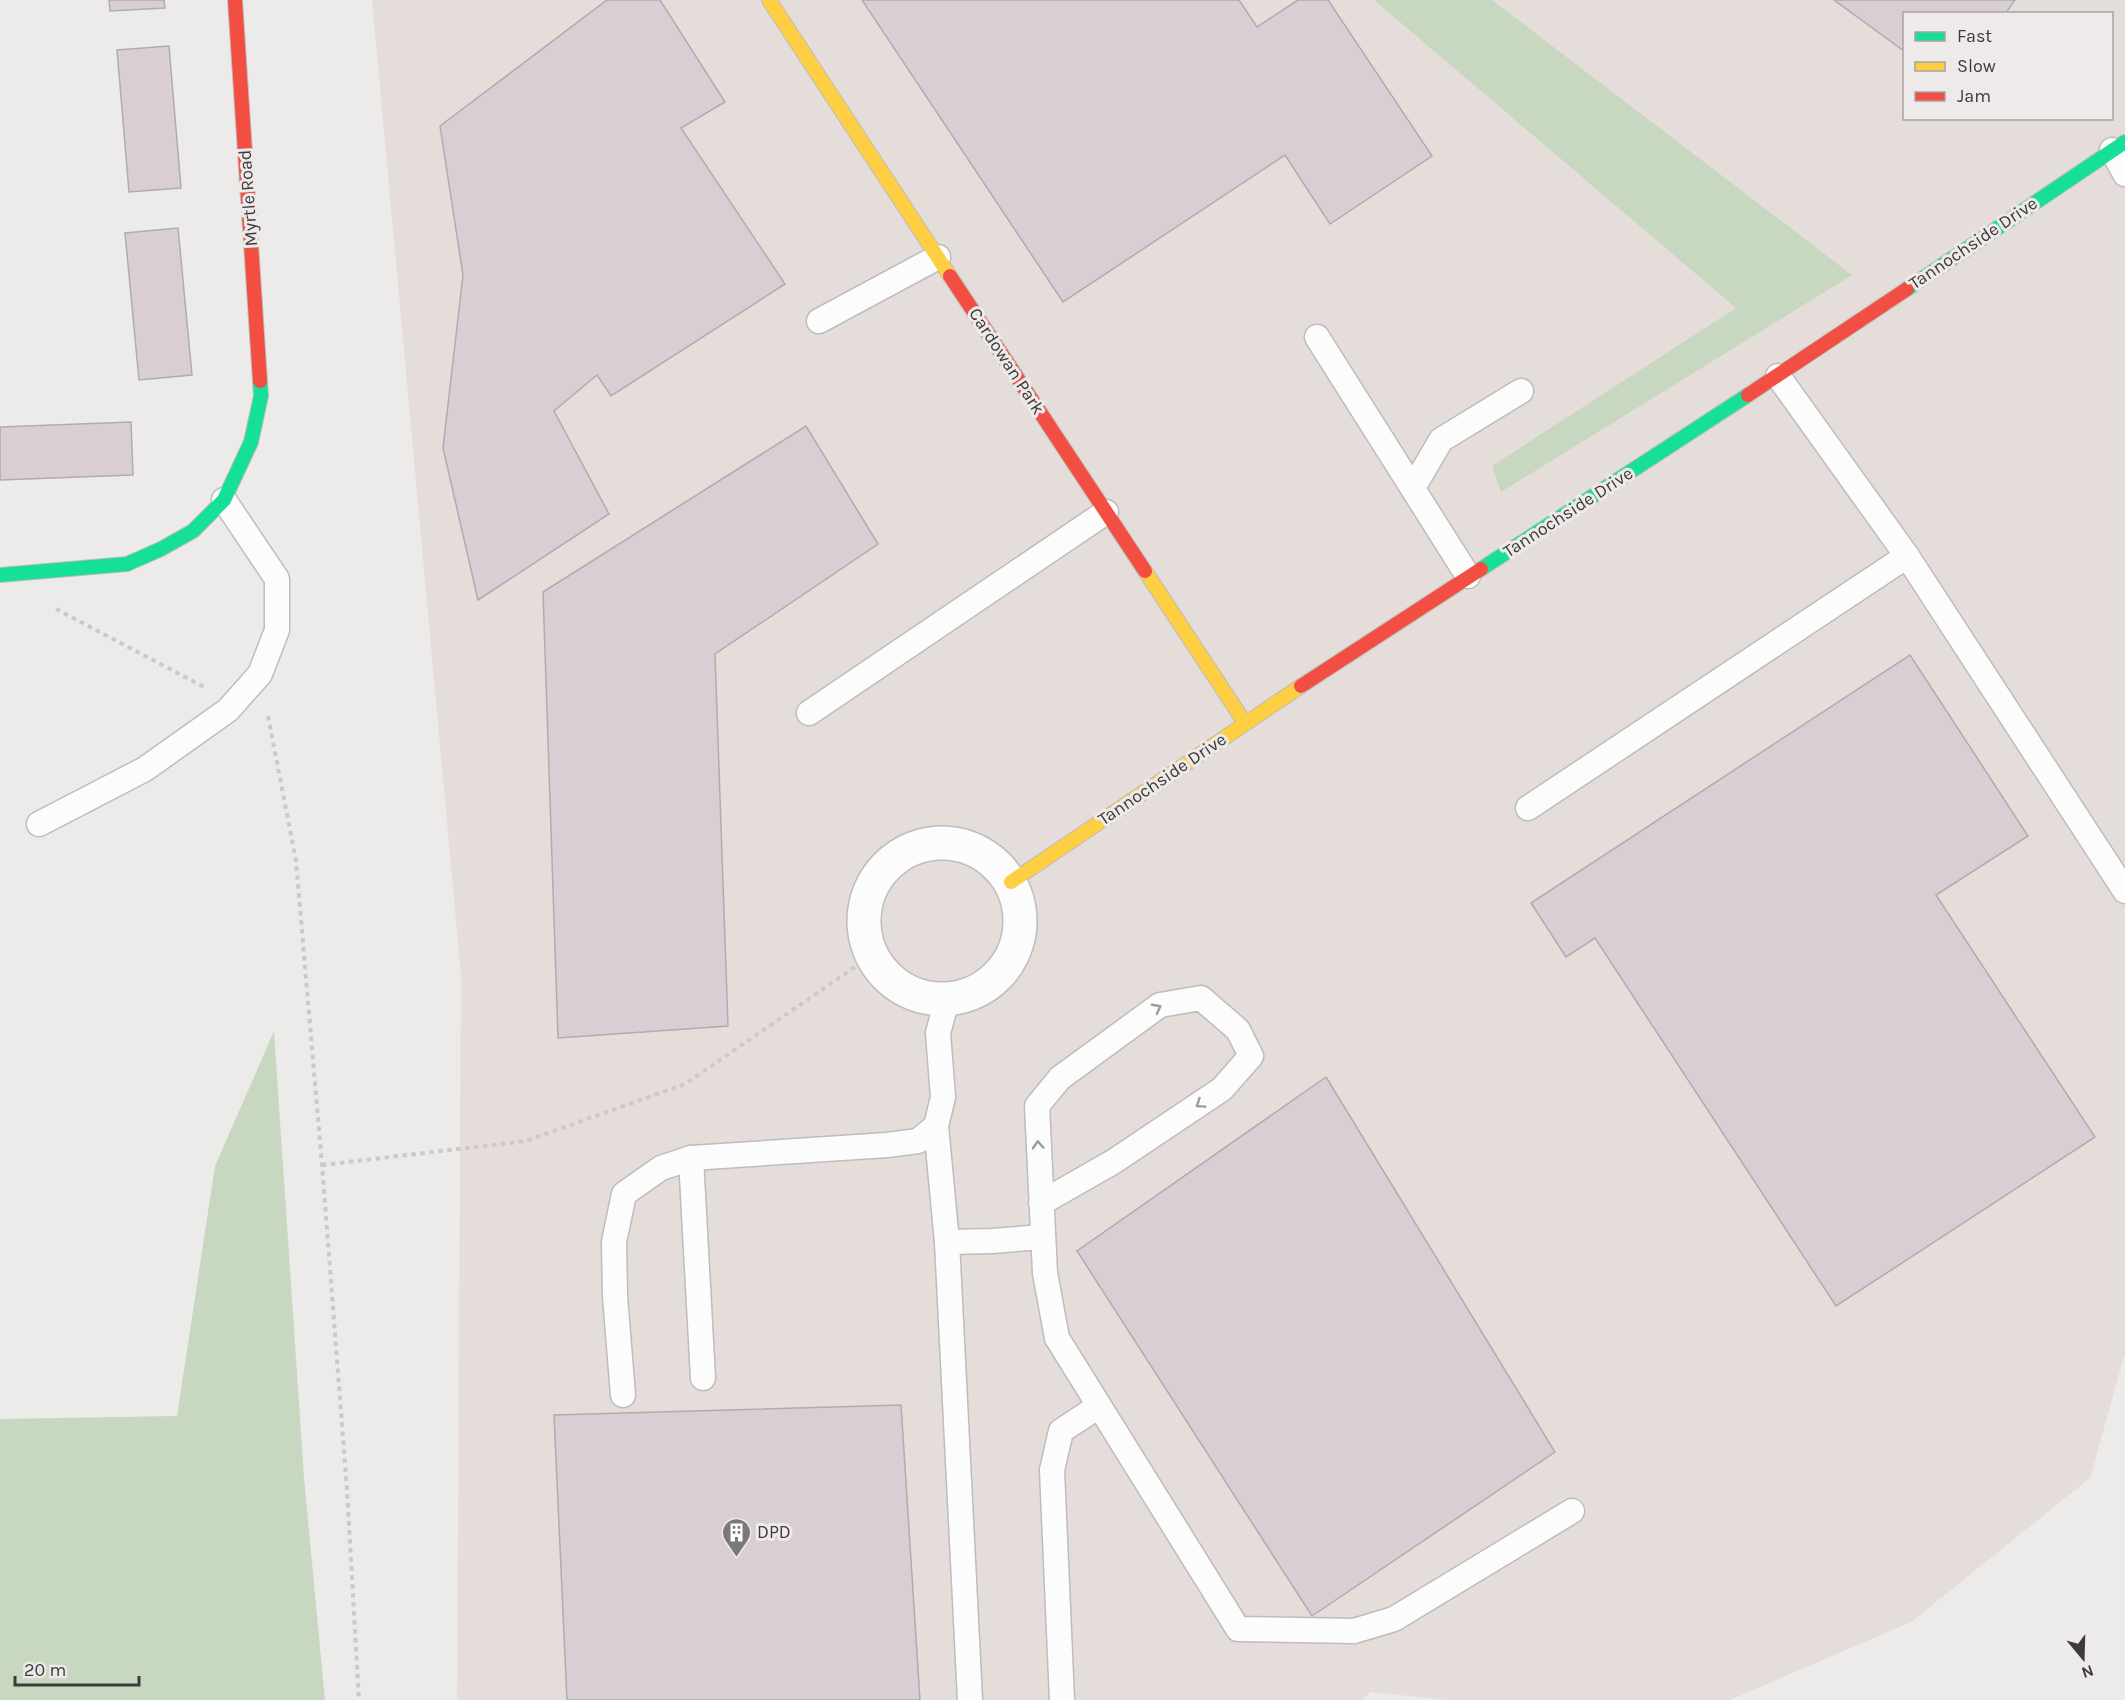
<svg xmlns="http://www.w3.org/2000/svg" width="2125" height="1700" font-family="Karla,sans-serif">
	<rect width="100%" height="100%" fill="#edebea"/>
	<path fill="#e5ddda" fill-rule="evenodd" d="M372 0H2125V1353L2090 1478 1911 1622 1730 1700H1445L1371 1692 1362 1700H457L461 975ZM1904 14H2112V118H1904Z"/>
	<g fill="#c8d7c0">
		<polygon points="1374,0 1492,0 1852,275 1501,492 1492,466 1736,308"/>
		<polygon points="274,1031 304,1478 325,1700 0,1700 0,1419 177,1416 215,1166"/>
	</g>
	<g fill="#d9ced4" stroke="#aeadad" stroke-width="1.5">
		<polygon points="109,0 164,0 165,8 110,11"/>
		<polygon points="607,0 660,0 725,102 681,128 785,284 611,396 597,375 554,411 609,514 478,600 443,448 463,275 440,126"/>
		<polygon points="862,0 1239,0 1257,27 1298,0 1328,0 1432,156 1330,224 1285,155 1063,302"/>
		<polygon points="1834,0 2015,0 2005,14 1904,14 1904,51"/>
		<polygon points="169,46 181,188 129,192 117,50"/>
		<polygon points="178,228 192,375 139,380 125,233"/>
		<polygon points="131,422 133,475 0,480 0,427"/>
		<polygon points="806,426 878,544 715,654 728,1026 558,1038 543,592"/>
		<polygon points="1910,655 2028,836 1936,895 2095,1137 1836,1306 1595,938 1566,957 1531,903"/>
		<polygon points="1326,1077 1555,1452 1312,1616 1077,1251"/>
		<polygon points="901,1405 920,1700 567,1700 554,1415"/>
	</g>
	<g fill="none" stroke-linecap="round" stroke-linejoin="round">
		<defs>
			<g id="lane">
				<polyline points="2112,150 2125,174"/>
				<polyline points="819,321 938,257"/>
				<polyline points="1317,337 1468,576"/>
				<polyline points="1778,376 1907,556 2125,891"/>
				<polyline points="1413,488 1441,440 1521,391"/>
				<polyline points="809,713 1106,512"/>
				<polyline points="1528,808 1907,556"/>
				<polyline points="39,824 145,769 228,710 260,674 277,630 277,579 224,500"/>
				<polyline points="936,1126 947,1242 992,1241 1042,1237"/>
				<polyline points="691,1158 703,1378"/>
				<polyline points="1041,1203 1113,1162 1222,1089 1251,1056 1238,1030 1201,998 1160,1005 1060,1078 1037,1106 1045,1273 1057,1338 1238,1629 1354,1631 1394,1619 1572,1511"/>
				<polyline points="947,1242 970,1700"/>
				<polyline points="623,1395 615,1296 614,1242 624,1194 661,1168 691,1158 887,1145 918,1141 936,1126 943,1097 938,1033 947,1000"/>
				<polyline points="1062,1700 1052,1470 1061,1431 1099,1406"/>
			</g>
			<circle id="street" cx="942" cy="921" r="78"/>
			<g id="fast">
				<polyline points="1907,289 2125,142"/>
				<polyline points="1481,569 1748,395"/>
				<polyline points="0,575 127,564 161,549 193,531 224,500 251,442 261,396 260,381"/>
			</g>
			<g id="slow">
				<polyline points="769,0 950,276"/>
				<polyline points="1145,571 1245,723"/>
				<polyline points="1011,882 1301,686"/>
			</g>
			<g id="jam">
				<polyline points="235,0 260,381"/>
				<polyline points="950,276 1145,571"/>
				<polyline points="1748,395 1907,289"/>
				<polyline points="1301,686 1481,569"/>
			</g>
		</defs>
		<use href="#lane" stroke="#bebcbc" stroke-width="27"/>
		<use href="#street" stroke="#bebcbc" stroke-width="36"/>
		<use href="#fast" stroke="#bebcbc" stroke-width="16"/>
		<use href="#slow" stroke="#bebcbc" stroke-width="16"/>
		<use href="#jam" stroke="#bebcbc" stroke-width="16"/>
		<g stroke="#cbc9c9" stroke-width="4" stroke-dasharray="4.5 4.5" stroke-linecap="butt">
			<polyline points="56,609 204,687"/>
			<polyline points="268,716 296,861 322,1165 347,1490 359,1700"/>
			<polyline points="322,1165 526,1141 685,1084 871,956"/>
		</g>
		<use href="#lane" stroke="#fcfcfc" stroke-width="24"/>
		<use href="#street" stroke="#fcfcfc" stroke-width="33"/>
		<use href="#fast" stroke="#16e098" stroke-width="14"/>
		<use href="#slow" stroke="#ffcf43" stroke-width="14"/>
		<use href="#jam" stroke="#f24e42" stroke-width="14"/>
	</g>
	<defs><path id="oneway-chevron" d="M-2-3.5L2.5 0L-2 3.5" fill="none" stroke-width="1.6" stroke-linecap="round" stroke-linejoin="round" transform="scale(1.5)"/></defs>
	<g stroke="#9c9c9b">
		<use href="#oneway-chevron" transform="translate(1157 1008) rotate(-28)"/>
		<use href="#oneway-chevron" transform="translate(1200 1104) rotate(146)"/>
		<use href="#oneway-chevron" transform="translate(1038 1145) rotate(-93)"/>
	</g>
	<defs>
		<symbol id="building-pin" viewBox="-11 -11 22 30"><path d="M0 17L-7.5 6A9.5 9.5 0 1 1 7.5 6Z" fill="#7a7978" stroke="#eeeae9"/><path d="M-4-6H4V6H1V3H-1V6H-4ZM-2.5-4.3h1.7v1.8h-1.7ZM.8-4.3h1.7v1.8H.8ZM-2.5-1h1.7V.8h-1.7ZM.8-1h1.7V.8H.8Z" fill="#fff"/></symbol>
	</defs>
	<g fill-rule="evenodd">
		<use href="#building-pin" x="720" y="1516" width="33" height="45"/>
	</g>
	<g text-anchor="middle" stroke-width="6" stroke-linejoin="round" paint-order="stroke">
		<g font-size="18" fill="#3c3b3a" stroke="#eeeae9">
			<text transform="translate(248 198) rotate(-94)" y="6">Myrtle Road</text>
			<text transform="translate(1973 243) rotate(-34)" y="6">Tannochside Drive</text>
			<text transform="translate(1007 361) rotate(57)" y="6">Cardowan Park</text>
			<text transform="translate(1568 512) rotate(-33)" y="6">Tannochside Drive</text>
			<text transform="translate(1162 779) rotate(-34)" y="6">Tannochside Drive</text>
		</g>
		<g font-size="18" fill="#3c3b3a" stroke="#eeeae9" text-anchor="start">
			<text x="757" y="1538">DPD</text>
		</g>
	</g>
	<rect x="1903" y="12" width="210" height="108" fill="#eeeae9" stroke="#a7a4a3" stroke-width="1.5"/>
	<rect x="1915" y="32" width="30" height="9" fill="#16e098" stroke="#a7a4a3" stroke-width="1.5"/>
	<text x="1957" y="42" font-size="18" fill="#3c3b3a">Fast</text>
	<rect x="1915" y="62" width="30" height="9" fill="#ffcf43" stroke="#a7a4a3" stroke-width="1.5"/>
	<text x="1957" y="72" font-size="18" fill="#3c3b3a">Slow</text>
	<rect x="1915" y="92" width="30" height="9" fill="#f24e42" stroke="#a7a4a3" stroke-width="1.5"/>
	<text x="1957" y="102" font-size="18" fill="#3c3b3a">Jam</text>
	<g transform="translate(2083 1658) rotate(161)" stroke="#eeeae9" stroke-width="4.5" paint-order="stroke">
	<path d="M0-4.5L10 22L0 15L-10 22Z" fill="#3c3b3a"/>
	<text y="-9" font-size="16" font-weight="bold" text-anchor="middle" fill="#3c3b3a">N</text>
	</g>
	<path d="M15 1676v9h124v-9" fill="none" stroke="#3c3b3a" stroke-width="3"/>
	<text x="24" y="1676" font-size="18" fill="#3c3b3a" stroke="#eeeae9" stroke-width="4.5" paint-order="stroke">20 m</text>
</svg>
